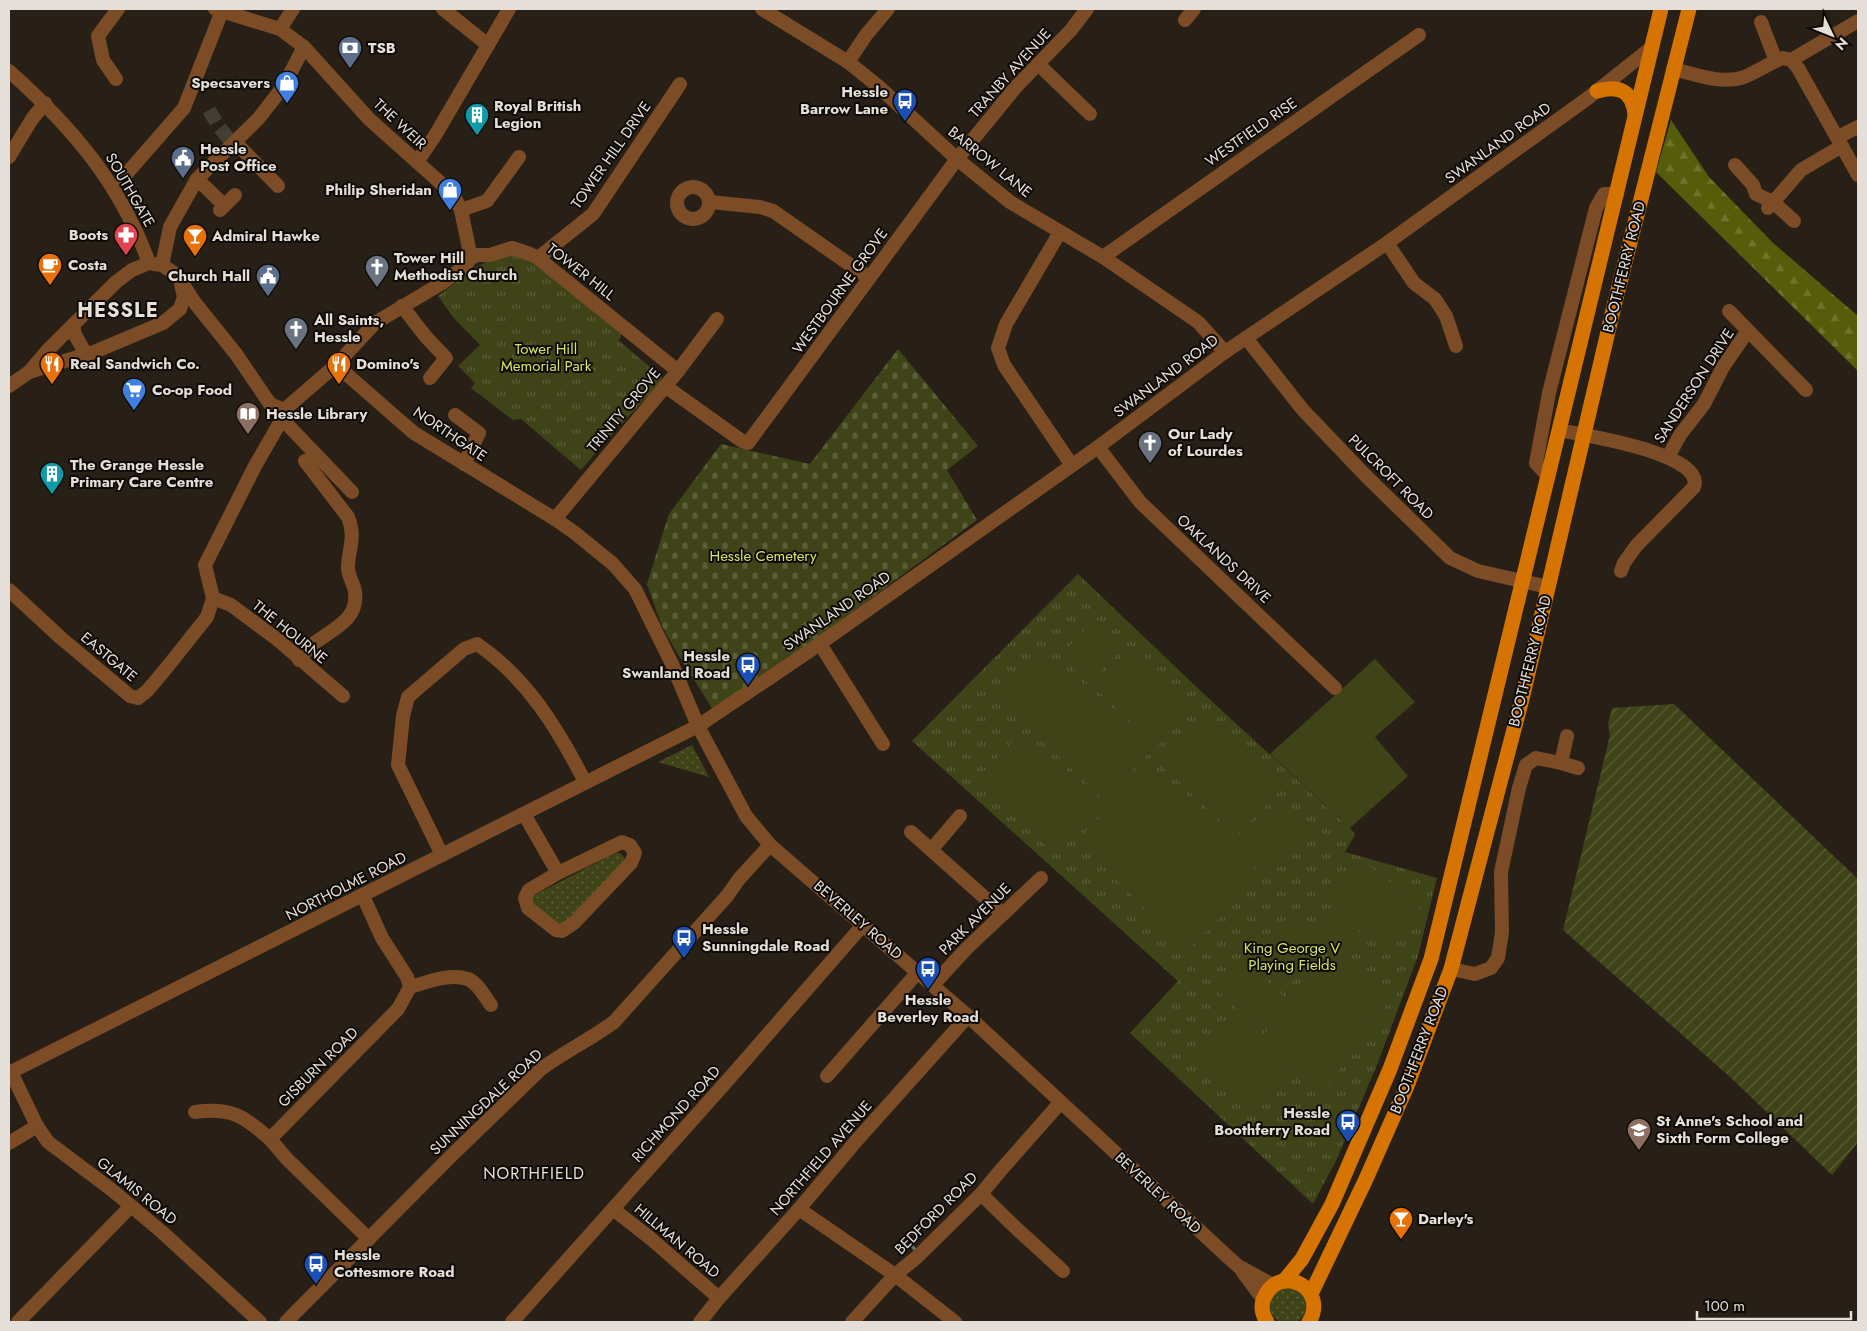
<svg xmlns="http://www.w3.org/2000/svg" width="1867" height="1331" font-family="Jost,sans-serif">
	<defs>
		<pattern id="grass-dots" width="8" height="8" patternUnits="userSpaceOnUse" patternTransform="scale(1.25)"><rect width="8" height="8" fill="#3f4418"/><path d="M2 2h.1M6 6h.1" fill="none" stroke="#5b5f39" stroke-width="1.8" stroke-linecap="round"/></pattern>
		<pattern id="forest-firs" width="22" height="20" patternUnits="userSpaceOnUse" patternTransform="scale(1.25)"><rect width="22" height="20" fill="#565d0a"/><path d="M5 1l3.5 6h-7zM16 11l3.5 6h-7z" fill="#6e742d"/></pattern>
		<pattern id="cemetery-stones" width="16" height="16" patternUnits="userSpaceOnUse" patternTransform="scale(1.25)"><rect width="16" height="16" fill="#3f4418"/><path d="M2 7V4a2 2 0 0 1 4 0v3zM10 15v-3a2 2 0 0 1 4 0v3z" fill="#5b5f39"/></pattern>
		<pattern id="park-tufts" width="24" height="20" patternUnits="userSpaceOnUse" patternTransform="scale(1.25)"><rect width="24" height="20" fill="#3f4418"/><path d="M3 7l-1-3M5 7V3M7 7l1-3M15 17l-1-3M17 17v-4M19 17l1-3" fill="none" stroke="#5b5f39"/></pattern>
		<pattern id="garden-furrows" width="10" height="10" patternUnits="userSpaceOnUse" patternTransform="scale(1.25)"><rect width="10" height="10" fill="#3f4418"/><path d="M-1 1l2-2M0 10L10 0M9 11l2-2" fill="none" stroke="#5b5f39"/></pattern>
	</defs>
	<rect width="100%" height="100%" fill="#282016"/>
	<g fill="url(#grass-dots)">
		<polygon points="692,745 709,777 658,762"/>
		<polygon points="615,853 620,853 625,858 624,861 568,922 559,926 533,909 530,899 533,896"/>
		<circle cx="1288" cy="1306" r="18"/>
	</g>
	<polygon fill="url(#forest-firs)" points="1671,120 1709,177 1772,242 1858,316 1858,371 1656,172"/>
	<polygon fill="url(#cemetery-stones)" points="898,349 978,446 947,470 977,520 715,713 674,648 661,624 647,584 669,514 721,444 810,464"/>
	<g fill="url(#park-tufts)">
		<polygon points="519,253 554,276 622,332 619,341 662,377 660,383 603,444 581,470 521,419 513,420 471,388 475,383 458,366 480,345 453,317 438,296 476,267 488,261"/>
		<polygon points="1078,574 1205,695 1350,828 1355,835 1345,852 1437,878 1418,956 1377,1065 1337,1159 1313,1204 1130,1033 1178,981 912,741"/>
	</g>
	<polygon fill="url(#garden-furrows)" points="1674,704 1858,879 1858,1142 1832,1175 1729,1076 1563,930 1610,735 1608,724 1612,708"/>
	<g fill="#3f4418">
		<polygon points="1096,618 1125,646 1089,684 1060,656"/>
		<polygon points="1038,648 1068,677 1030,718 999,689"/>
		<polygon points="1135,648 1196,706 1157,747 1096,689"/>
		<polygon points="1375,659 1415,702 1375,737 1408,776 1350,828 1270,754"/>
		<polygon points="1072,680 1149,753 1104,800 1028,727"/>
		<polygon points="1206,713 1284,786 1236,836 1159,763"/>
		<polygon points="1021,733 1098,806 1053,853 977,779"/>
		<polygon points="1152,766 1262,877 1187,951 1077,840"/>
		<polygon points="1284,800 1313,828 1273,870 1244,842"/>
		<polygon points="1362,861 1421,905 1391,944 1332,900"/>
		<polygon points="1333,906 1366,938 1345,960 1312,928"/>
		<polygon points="1297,922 1325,950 1286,988 1259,960"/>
		<polygon points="1330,954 1390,1001 1358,1041 1298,994"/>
		<polygon points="1245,960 1286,999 1257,1029 1217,990"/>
		<polygon points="1293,998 1357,1048 1324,1089 1261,1038"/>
		<polygon points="1229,1017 1290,1073 1252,1115 1191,1058"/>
	</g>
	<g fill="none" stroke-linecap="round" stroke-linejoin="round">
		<polyline stroke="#5a797a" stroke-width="3" points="912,1246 918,1253"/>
		<polyline stroke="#443d33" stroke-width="14" stroke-dasharray="14 7" stroke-linecap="butt" points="209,110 219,127 233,144"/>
		<g stroke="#7b4c26" stroke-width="14">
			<polyline points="215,9 280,29 304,47 369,119 453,194 461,210 471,258"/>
			<polyline points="443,9 488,45"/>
			<polyline points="762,9 848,62 878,86 957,159 1010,202 1103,257 1198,322 1225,352"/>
			<polyline points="1185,20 1194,9"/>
			<polyline points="1761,22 1776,61"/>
			<polyline points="280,29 293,9"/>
			<polyline points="1791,60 1858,21"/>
			<polyline points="848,62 866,35 888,9"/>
			<polyline points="1038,64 1090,114"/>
			<path d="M1673 69C1695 74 1721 85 1744 77 1757 72 1769 63 1783 58L1791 60 1798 68 1858 175"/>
			<path d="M9 71C72 127 120 183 149 263"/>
			<polyline points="116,79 103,60 98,36 118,9"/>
			<polyline points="1838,137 1858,127"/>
			<polyline points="235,142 278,186"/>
			<polyline points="9,157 32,119 45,103"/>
			<polyline points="417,162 436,134 509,9"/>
			<polyline points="1735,165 1753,185 1756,194 1773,202 1794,221"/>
			<polyline points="122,179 184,108 222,11"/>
			<polyline points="197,179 224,205"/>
			<circle cx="693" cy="203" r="16"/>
			<polyline points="710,202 760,207 773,211 869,278"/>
			<polyline points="1768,208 1801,170 1842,146"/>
			<polyline points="220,210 235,195"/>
			<polyline points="461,210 487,201 519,157"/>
			<polyline points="1060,232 1006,324 998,348 1004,365 1071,464"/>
			<polyline points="1387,243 1414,283 1435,299 1446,316 1456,346"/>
			<polyline points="1103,257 1419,35"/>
			<polyline points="538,258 593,214 680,84"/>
			<polyline points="153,264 162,265 177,275 195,303 236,354 270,404 284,410"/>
			<polyline points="162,265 170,227 197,179 259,118 283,87 304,47"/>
			<polyline points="402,306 426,337 446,358 430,378"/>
			<polyline points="1729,311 1806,390"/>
			<polyline points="73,325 75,335 86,354"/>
			<polyline points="1246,338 1303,410 1366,476 1450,558 1478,571 1548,587"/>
			<polyline points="336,365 414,433 555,519 575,533 613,564 635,589 672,664 698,726 746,816 770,845 968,1016 1228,1257 1238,1266 1273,1285"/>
			<polyline points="29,372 94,352 163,323 180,309 184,297 181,284"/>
			<polyline points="9,386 29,372 47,351 116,282 132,270 149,263"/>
			<polyline points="665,386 742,441 748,443 957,159 1015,88 1071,30 1087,9"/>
			<polyline points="455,415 479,433 464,464"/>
			<polyline points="282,419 352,492"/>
			<path d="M1559 430C1581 435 1706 453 1694 487L1636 546 1624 563 1621 571"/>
			<polyline points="1098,447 1140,502 1335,688"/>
			<polyline points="1668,457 1680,435 1704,404 1723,367 1747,332"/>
			<polyline points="1548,476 1536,463 1549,393 1596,208 1604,194 1617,194"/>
			<polyline points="555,519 678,371 717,319"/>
			<polyline points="9,590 61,638 130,696 138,698 147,691 164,671 207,617 213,598 205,565 255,466 282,419 284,410 336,365 375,323 442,283 464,267 471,258 477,255 490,255 512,248 530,254 538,258 678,371"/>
			<polyline points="213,598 231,605 278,640 343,696"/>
			<polyline points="820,644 883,744"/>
			<path d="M299 660C303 655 307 649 312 645 330 630 359 621 355 592 354 583 347 575 348 566 349 547 356 537 348 517L305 461"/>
			<polyline points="1561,763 1567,736"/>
			<polyline points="524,814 558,873 622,842 630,845 635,853 631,863 574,923 562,931 556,930 528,908 525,898 529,890 558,873"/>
			<polyline points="911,832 1003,914"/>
			<polyline points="931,850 960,816"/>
			<path d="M442 855 398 765 403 716 408 697 464 649 477 644C527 678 558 729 585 782"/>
			<polyline points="363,896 382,938 407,977 410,987 398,1009 270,1139 287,1159 369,1239"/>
			<polyline points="1451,969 1475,974 1491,968 1498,958 1502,932 1501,872 1519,788 1526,765 1536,758 1561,763 1578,768"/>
			<polyline points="933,985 967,948 1041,878"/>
			<path d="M410 987C428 982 449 973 468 979 478 983 485 997 491 1005"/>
			<polyline points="11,1072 37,1126 48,1142 112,1190 162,1232 260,1322"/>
			<polyline points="9,1073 698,726 808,652 1098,447 1225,352 1387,243 1588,98 1651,48"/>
			<polyline points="827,1076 918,972"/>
			<path d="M195 1112C231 1107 244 1116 270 1139"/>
			<polyline points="9,1143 37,1126"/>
			<polyline points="981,1194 1017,1229 1063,1271"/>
			<polyline points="613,1209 650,1238 719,1298"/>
			<polyline points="799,1209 895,1275 955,1322"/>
			<polyline points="1242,1271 1263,1299"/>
			<polyline points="18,1322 131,1206"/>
			<path d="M286 1322 451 1156 541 1069C564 1052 591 1039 614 1022L727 896 739 879 770 845"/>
			<polyline points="512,1322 727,1081 863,925"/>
			<polyline points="700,1322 719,1298 799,1209 857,1140 968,1016"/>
			<polyline points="852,1322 895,1275 917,1257 981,1194 1000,1171 1060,1103"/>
		</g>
		<g stroke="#d57303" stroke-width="15">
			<path d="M1597 91C1618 85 1632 90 1635 114"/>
			<polyline points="1284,1281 1302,1259 1332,1204 1390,1069 1431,959 1661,9"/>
			<polyline points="1311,1294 1366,1179 1407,1086 1451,969 1522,699 1614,306 1689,9"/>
			<path d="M1267 1322C1262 1314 1260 1305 1265 1296 1281 1263 1329 1289 1309 1322"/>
		</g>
	</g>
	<defs>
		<symbol id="bank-pin" viewBox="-11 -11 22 30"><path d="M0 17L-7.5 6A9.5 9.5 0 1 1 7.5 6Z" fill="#5c6f8a" stroke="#0e0a07"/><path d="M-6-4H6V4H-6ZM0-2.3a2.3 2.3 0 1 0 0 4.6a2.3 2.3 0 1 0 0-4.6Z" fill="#fff"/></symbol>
		<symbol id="shop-pin" viewBox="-11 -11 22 30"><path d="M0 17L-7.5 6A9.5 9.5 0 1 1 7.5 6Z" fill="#3f7fe0" stroke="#0e0a07"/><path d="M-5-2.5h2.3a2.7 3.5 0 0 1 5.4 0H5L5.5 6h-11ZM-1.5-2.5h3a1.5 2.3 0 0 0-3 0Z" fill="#fff"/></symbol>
		<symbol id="bus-pin" viewBox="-11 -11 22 30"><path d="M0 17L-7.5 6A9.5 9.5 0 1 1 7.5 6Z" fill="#1a4fb4" stroke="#0e0a07"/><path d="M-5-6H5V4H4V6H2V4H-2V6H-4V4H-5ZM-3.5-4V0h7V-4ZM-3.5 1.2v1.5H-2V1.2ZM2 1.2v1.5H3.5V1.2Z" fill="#fff"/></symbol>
		<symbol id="building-pin" viewBox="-11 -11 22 30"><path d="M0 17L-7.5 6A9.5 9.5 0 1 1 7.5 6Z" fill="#0f9aa8" stroke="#0e0a07"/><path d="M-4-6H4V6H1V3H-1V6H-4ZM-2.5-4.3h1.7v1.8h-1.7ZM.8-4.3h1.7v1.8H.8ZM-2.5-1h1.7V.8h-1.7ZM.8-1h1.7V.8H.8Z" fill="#fff"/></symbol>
		<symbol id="civic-pin" viewBox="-11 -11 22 30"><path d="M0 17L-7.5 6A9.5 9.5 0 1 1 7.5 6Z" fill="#5c6f8a" stroke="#0e0a07"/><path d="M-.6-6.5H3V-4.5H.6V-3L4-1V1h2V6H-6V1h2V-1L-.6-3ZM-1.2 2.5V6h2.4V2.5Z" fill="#fff"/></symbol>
		<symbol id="pharmacy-pin" viewBox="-11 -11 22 30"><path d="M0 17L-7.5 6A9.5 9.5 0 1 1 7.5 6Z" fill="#e0444e" stroke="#0e0a07"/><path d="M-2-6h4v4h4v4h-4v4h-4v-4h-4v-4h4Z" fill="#fff"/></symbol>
		<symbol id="bar-pin" viewBox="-11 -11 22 30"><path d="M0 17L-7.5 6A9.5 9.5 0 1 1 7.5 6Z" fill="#e8710a" stroke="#0e0a07"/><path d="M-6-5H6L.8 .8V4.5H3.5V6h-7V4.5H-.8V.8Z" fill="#fff"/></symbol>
		<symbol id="cafe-pin" viewBox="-11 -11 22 30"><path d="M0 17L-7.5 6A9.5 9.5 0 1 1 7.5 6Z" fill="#e8710a" stroke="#0e0a07"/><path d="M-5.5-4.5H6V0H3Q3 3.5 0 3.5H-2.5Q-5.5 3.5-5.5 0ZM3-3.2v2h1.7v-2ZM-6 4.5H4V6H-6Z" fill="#fff"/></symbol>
		<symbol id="church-pin" viewBox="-11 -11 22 30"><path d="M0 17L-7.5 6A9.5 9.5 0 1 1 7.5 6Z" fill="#6b7280" stroke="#0e0a07"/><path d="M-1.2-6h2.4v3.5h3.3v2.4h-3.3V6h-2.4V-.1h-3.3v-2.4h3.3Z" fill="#fff"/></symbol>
		<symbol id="restaurant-pin" viewBox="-11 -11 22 30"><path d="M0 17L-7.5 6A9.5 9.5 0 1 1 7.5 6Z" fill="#e8710a" stroke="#0e0a07"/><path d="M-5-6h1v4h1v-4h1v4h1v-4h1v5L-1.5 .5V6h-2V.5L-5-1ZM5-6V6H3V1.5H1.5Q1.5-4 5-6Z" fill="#fff"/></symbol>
		<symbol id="supermarket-pin" viewBox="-11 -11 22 30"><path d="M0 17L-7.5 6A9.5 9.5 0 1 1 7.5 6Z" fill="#3f7fe0" stroke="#0e0a07"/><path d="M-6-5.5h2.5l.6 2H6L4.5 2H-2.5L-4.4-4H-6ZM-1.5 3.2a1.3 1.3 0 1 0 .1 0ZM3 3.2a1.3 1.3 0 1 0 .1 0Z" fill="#fff"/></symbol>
		<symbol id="library-pin" viewBox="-11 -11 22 30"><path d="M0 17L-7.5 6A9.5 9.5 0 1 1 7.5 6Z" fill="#8d6e63" stroke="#0e0a07"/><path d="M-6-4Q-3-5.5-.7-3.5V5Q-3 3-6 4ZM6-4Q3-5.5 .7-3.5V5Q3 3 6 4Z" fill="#fff"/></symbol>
		<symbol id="school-pin" viewBox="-11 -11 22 30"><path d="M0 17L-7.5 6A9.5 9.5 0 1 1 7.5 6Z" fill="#8d6e63" stroke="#0e0a07"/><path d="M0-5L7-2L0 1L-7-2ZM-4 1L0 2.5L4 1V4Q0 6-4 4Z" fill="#fff"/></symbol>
	</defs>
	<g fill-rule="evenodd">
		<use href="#bank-pin" x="336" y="34" width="28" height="38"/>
		<use href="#shop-pin" x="273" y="69" width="28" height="38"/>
		<use href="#bus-pin" x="891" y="87" width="28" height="38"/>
		<use href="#building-pin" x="463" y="101" width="28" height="38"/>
		<use href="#civic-pin" x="169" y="144" width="28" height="38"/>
		<use href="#shop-pin" x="436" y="176" width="28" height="38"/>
		<use href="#pharmacy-pin" x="112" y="221" width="28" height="38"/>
		<use href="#bar-pin" x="181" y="222" width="28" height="38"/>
		<use href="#cafe-pin" x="36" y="251" width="28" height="38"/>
		<use href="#church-pin" x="363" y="253" width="28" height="38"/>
		<use href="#civic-pin" x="254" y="262" width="28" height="38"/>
		<use href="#church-pin" x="282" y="315" width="28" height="38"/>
		<use href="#restaurant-pin" x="38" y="350" width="28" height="38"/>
		<use href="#restaurant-pin" x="325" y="350" width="28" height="38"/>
		<use href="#supermarket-pin" x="120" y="376" width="28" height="38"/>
		<use href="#library-pin" x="234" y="400" width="28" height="38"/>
		<use href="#church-pin" x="1136" y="429" width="28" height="38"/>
		<use href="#building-pin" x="38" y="460" width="28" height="38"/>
		<use href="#bus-pin" x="734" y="651" width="28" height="38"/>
		<use href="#bus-pin" x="670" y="924" width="28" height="38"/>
		<use href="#bus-pin" x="914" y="955" width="28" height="38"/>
		<use href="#bus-pin" x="1334" y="1108" width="28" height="38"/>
		<use href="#school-pin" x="1625" y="1116" width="28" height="38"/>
		<use href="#bar-pin" x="1387" y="1205" width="28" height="38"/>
		<use href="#bus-pin" x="302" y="1250" width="28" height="38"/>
	</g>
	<g text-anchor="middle" stroke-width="4" stroke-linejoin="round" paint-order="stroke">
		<g font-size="15" font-weight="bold" fill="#e5dfd9" stroke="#0e0a07" text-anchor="start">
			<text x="368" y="53">TSB</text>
			<text x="270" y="88" text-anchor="end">Specsavers</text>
			<text x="888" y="97" text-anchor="end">Hessle<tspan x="888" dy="17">Barrow Lane</tspan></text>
			<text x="494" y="111">Royal British<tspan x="494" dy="17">Legion</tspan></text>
			<text x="200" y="154">Hessle<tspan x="200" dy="17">Post Office</tspan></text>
			<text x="432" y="195" text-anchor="end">Philip Sheridan</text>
			<text x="108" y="240" text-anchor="end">Boots</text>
			<text x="212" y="241">Admiral Hawke</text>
			<text x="394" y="263">Tower Hill<tspan x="394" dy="17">Methodist Church</tspan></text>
			<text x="68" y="270">Costa</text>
			<text x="250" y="281" text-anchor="end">Church Hall</text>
			<text x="314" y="325">All Saints,<tspan x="314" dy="17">Hessle</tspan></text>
			<text x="70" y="369">Real Sandwich Co.</text>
			<text x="356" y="369">Domino's</text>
			<text x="152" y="395">Co-op Food</text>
			<text x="266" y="419">Hessle Library</text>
			<text x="1168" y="439">Our Lady<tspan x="1168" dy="17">of Lourdes</tspan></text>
			<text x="70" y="470">The Grange Hessle<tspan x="70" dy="17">Primary Care Centre</tspan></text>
			<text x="730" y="661" text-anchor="end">Hessle<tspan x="730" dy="17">Swanland Road</tspan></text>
			<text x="702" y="934">Hessle<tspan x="702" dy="17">Sunningdale Road</tspan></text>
			<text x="928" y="1005" text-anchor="middle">Hessle<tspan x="928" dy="17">Beverley Road</tspan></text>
			<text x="1330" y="1118" text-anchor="end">Hessle<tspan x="1330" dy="17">Boothferry Road</tspan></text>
			<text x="1656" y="1126">St Anne's School and<tspan x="1656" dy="17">Sixth Form College</tspan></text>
			<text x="1418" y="1224">Darley's</text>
			<text x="334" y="1260">Hessle<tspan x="334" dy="17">Cottesmore Road</tspan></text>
		</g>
		<g font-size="15" fill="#e5dfd9" stroke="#0e0a07">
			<text transform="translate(1010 73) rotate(-48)" y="5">TRANBY AVENUE</text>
			<text transform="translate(400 124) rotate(43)" y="5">THE WEIR</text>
			<text transform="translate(1251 132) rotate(-35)" y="5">WESTFIELD RISE</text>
			<text transform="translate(1498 143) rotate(-36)" y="5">SWANLAND ROAD</text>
			<text transform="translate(611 155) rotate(-55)" y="5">TOWER HILL DRIVE</text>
			<text transform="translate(990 162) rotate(39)" y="5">BARROW LANE</text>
			<text transform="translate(130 190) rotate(60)" y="5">SOUTHGATE</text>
			<text transform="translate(1624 267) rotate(-76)" y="5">BOOTHFERRY ROAD</text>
			<text transform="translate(581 272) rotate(38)" y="5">TOWER HILL</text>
			<text transform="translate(840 291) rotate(-54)" y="5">WESTBOURNE GROVE</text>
			<text transform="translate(1166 376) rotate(-37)" y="5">SWANLAND ROAD</text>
			<text transform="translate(1694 386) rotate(-57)" y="5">SANDERSON DRIVE</text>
			<text transform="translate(624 410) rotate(-50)" y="5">TRINITY GROVE</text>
			<text transform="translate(450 434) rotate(34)" y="5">NORTHGATE</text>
			<text transform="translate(1391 477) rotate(45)" y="5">PULCROFT ROAD</text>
			<text transform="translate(1224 559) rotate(43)" y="5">OAKLANDS DRIVE</text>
			<text transform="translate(837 611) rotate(-35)" y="5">SWANLAND ROAD</text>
			<text transform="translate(290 632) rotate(39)" y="5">THE HOURNE</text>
			<text transform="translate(109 657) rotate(40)" y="5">EASTGATE</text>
			<text transform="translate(1530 661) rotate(-76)" y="5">BOOTHFERRY ROAD</text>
			<text transform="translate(346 886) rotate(-27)" y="5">NORTHOLME ROAD</text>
			<text transform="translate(975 919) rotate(-45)" y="5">PARK AVENUE</text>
			<text transform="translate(858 920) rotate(41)" y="5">BEVERLEY ROAD</text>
			<text transform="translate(1419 1050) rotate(-69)" y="5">BOOTHFERRY ROAD</text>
			<text transform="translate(318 1067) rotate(-45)" y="5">GISBURN ROAD</text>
			<text transform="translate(486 1102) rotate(-43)" y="5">SUNNINGDALE ROAD</text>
			<text transform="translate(676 1114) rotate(-48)" y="5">RICHMOND ROAD</text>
			<text transform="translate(821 1158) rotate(-49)" y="5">NORTHFIELD AVENUE</text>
			<text transform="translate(137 1191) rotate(39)" y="5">GLAMIS ROAD</text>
			<text transform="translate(1158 1193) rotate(43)" y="5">BEVERLEY ROAD</text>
			<text transform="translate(936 1213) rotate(-45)" y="5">BEDFORD ROAD</text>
			<text transform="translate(677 1241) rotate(40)" y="5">HILLMAN ROAD</text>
		</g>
		<g font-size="15" fill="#d6e564" stroke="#0e0a07">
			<text x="546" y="354">Tower Hill<tspan x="546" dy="17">Memorial Park</tspan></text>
			<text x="763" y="561">Hessle Cemetery</text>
			<text x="1292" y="953">King George V<tspan x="1292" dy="17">Playing Fields</tspan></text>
		</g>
		<g font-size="16" letter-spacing="1" fill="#e5dfd9" stroke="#0e0a07">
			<text x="534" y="1179">NORTHFIELD</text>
		</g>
		<g font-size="20" font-weight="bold" letter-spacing="1" fill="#e5dfd9" stroke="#0e0a07">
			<text x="118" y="317">HESSLE</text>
		</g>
	</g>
	<rect width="1867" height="1331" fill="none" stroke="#e5dfd9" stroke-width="20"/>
	<g transform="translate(1832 35) rotate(133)" stroke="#0e0a07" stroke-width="4" paint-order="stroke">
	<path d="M0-4L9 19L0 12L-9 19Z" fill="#e5dfd9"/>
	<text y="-8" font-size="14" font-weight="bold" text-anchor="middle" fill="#e5dfd9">N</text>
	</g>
	<path d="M1697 1311v8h154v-8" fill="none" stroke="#e5dfd9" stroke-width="2.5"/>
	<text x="1704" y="1311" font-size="15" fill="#e5dfd9" stroke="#0e0a07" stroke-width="4" paint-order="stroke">100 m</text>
</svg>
